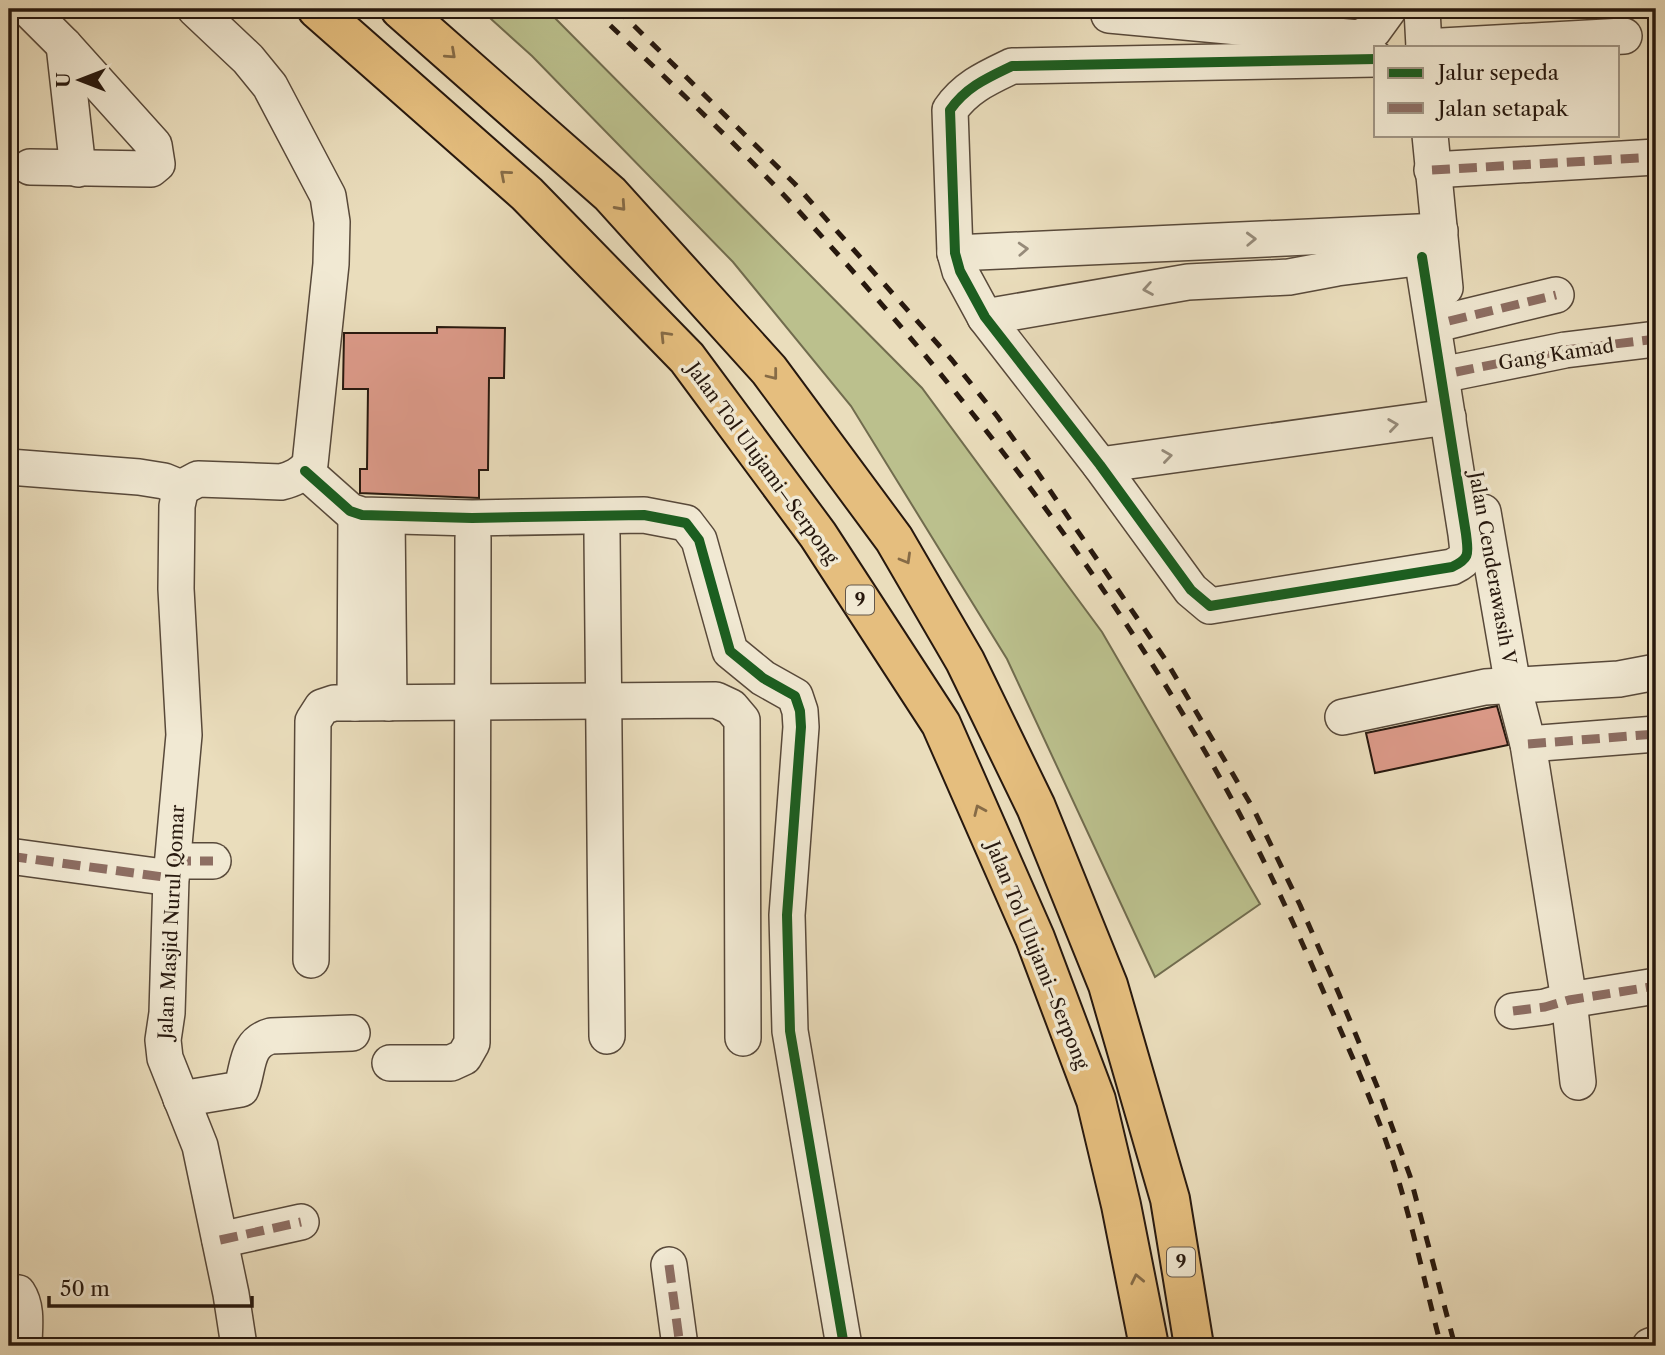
<svg xmlns="http://www.w3.org/2000/svg" width="1665" height="1355" font-family="'Libre Caslon Text',serif">
	<rect width="100%" height="100%" fill="#eaddbc"/>
	<filter id="stains"><feTurbulence type="fractalNoise" baseFrequency=".00286" numOctaves="4"/><feColorMatrix values="0 0 0 0 .2 0 0 0 0 .09 0 0 0 0 .02 0 0 0 .5 -.17"/></filter>
	<radialGradient id="worn" r=".72"><stop offset=".6" stop-color="#630" stop-opacity="0"/><stop offset="1" stop-color="#630" stop-opacity=".3"/></radialGradient>
	<polygon fill="#bbc08d" stroke="#716c4e" stroke-width="2" points="480,9 546,9 922,388 1102,632 1260,904 1155,977 1007,659 851,406 733,262 532,56"/>
	<g fill="#dc9a89" stroke="#27180e" stroke-width="2">
		<polygon points="437,327 505,328 504,378 489,378 488,470 479,470 479,498 360,493 360,469 367,469 368,389 343,389 344,333 437,333"/>
		<polygon points="1497,706 1508,745 1375,773 1366,733"/>
	</g>
	<g fill="none" stroke-linecap="round" stroke-linejoin="round">
		<defs>
			<g id="minor">
				<polyline points="28,9 64,45 154,145 157,164 151,169 30,167"/>
				<polyline points="1422,9 1424,47"/>
				<polyline points="1109,15 1358,38 1373,31 1389,9"/>
				<polyline points="64,45 78,169"/>
				<polyline points="1424,47 1624,36"/>
				<path d="M1376 59 1012 66C987 78 966 87 950 110L955 253 960 271 985 317 1100 465 1191 590 1210 606 1452 567C1471 558 1468 553 1466 534L1422 257"/>
				<polyline points="1430,135 1445,288"/>
				<polyline points="1432,170 1656,157"/>
				<polyline points="955,253 1440,231"/>
				<polyline points="985,317 1188,282 1289,277 1337,268 1441,255"/>
				<polyline points="1449,321 1556,295"/>
				<polyline points="1456,372 1565,350 1656,339"/>
				<polyline points="1100,465 1448,417"/>
				<polyline points="9,467 139,477 164,481 181,488"/>
				<polyline points="305,471 350,511 362,515 472,518 644,515 686,523 699,540 730,651 763,678 795,696 800,711 801,727 787,915 790,1031 844,1346"/>
				<polyline points="181,488 177,506 176,589 184,735 171,878 167,1013 163,1040 165,1058 200,1146 231,1294 239,1346"/>
				<path d="M181 488 198 479 281 482C293 479 302 475 310 464L331 264 332 222 328 196 270 86 248 59 195 9"/>
				<polyline points="1483,512 1513,686 1528,744 1569,1000 1578,1082"/>
				<polyline points="387,516 389,703"/>
				<polyline points="602,535 607,1036"/>
				<polyline points="355,703 716,700 731,707 742,720 743,1038"/>
				<polyline points="1343,717 1485,687 1619,679 1656,672"/>
				<polyline points="1528,744 1656,734"/>
				<polyline points="9,856 171,878"/>
				<polyline points="173,861 213,861"/>
				<polyline points="311,960 313,721 322,707 334,703 355,703 356,514"/>
				<polyline points="1513,1011 1545,1007 1569,1000 1656,986"/>
				<polyline points="390,1063 451,1063 464,1057 472,1043 473,538"/>
				<path d="M181 1099 241 1089C249 1068 245 1043 271 1036L352 1033"/>
				<polyline points="220,1240 301,1222"/>
				<polyline points="669,1265 680,1346"/>
				<path d="M9 1292 18 1293C28 1308 24 1329 24 1346"/>
				<polyline points="1650,1346 1656,1344"/>
			</g>
			<g id="highway">
				<polyline points="317,9 527,194 687,358 818,535 941,724 1035,938 1096,1100 1121,1205 1149,1346"/>
				<polyline points="400,9 610,194 769,370 894,539 965,661 1036,807 1108,985 1170,1199 1194,1346"/>
			</g>
		</defs>
		<use href="#minor" stroke="#58493a" stroke-width="38"/>
		<use href="#highway" stroke="#27180e" stroke-width="42"/>
		<use href="#minor" stroke="#f1e9d3" stroke-width="35"/>
		<use href="#highway" stroke="#e5be7e" stroke-width="38"/>
		<g stroke="#27180e" stroke-width="5" stroke-dasharray="12 12" stroke-linecap="butt">
			<path d="M593 9C661 74 731 138 795 207 950 376 1093 556 1207 755 1249 827 1285 903 1318 979 1347 1046 1379 1112 1399 1182 1415 1236 1427 1292 1441 1346"/>
			<polyline points="617,9 795,184 952,360 997,416 1036,470 1165,659 1254,810 1300,905 1339,994 1379,1091 1410,1176 1455,1346"/>
		</g>
		<g stroke="#8d6e63" stroke-width="9" stroke-dasharray="18 9" stroke-linecap="butt">
			<polyline points="1432,170 1656,157"/>
			<polyline points="1449,321 1556,295"/>
			<polyline points="1456,372 1565,350 1656,339"/>
			<polyline points="1528,744 1656,734"/>
			<polyline points="9,856 171,878"/>
			<polyline points="173,861 213,861"/>
			<polyline points="1513,1011 1545,1007 1569,1000 1656,986"/>
			<polyline points="220,1240 301,1222"/>
			<polyline points="669,1265 680,1346"/>
		</g>
		<defs>
			<g id="cycleway">
				<path d="M1376 59 1012 66C987 78 966 87 950 110L955 253 960 271 985 317 1100 465 1191 590 1210 606 1452 567C1471 558 1468 553 1466 534L1422 257"/>
				<polyline points="305,471 350,511 362,515 472,518 644,515 686,523 699,540 730,651 763,678 795,696 800,711 801,727 787,915 790,1031 844,1346"/>
			</g>
		</defs>
		<use href="#cycleway" stroke="#f1e9d3" stroke-width="15"/>
		<use href="#cycleway" stroke="#1b5e20" stroke-width="10"/>
	</g>
	<defs><path id="oneway-chevron" d="M-2-3.5L2.5 0L-2 3.5" fill="none" stroke-width="1.6" stroke-linecap="round" stroke-linejoin="round" transform="scale(1.75)"/></defs>
	<g stroke="#866b46">
		<use href="#oneway-chevron" transform="translate(451 54) rotate(42)"/>
		<use href="#oneway-chevron" transform="translate(505 175) rotate(-139)"/>
		<use href="#oneway-chevron" transform="translate(621 206) rotate(48)"/>
		<use href="#oneway-chevron" transform="translate(665 336) rotate(-134)"/>
		<use href="#oneway-chevron" transform="translate(773 375) rotate(52)"/>
		<use href="#oneway-chevron" transform="translate(906 559) rotate(60)"/>
		<use href="#oneway-chevron" transform="translate(979 810) rotate(-114)"/>
		<use href="#oneway-chevron" transform="translate(1137 1279) rotate(-102)"/>
	</g>
	<g stroke="#968b7a">
		<use href="#oneway-chevron" transform="translate(1251 239) rotate(-2)"/>
		<use href="#oneway-chevron" transform="translate(1023 249) rotate(-3)"/>
		<use href="#oneway-chevron" transform="translate(1148 289) rotate(170)"/>
		<use href="#oneway-chevron" transform="translate(1393 425) rotate(-8)"/>
		<use href="#oneway-chevron" transform="translate(1167 456) rotate(-8)"/>
	</g>
	<g text-anchor="middle" stroke-width="7" stroke-linejoin="round" paint-order="stroke">
		<g fill="#f1e9d3" stroke="#645749" stroke-width="2">
			<rect x="846" y="585.5" width="28" height="29" rx="5"/>
			<rect x="1167" y="1247.5" width="28" height="29" rx="5"/>
		</g>
		<g font-size="18" font-weight="bold" fill="#27180e">
			<text x="860" y="606">9</text>
			<text x="1181" y="1268">9</text>
		</g>
		<g font-size="19" fill="#27180e" stroke="#f1e9d3">
			<text transform="translate(1556 354) rotate(-9)" y="7">Gang Kamad</text>
			<text transform="translate(763 463) rotate(54)" y="7">Jalan Tol Ulujami–Serpong</text>
			<text transform="translate(1493 568) rotate(80)" y="7">Jalan Cenderawasih V</text>
			<text transform="translate(171 922) rotate(-87)" y="7">Jalan Masjid Nurul Qomar</text>
			<text transform="translate(1038 955) rotate(68)" y="7">Jalan Tol Ulujami–Serpong</text>
		</g>
	</g>
	<rect width="1665" height="1355" fill="none" stroke="#eaddbc" stroke-width="35"/>
	<rect x="10" y="10" width="1644" height="1334" fill="none" stroke="#27180e" stroke-width="3.5"/>
	<rect x="18" y="18" width="1630" height="1320" fill="none" stroke="#27180e" stroke-width="2"/>
	<rect x="1374" y="46" width="245" height="91" fill="#f1e9d3" stroke="#a09584" stroke-width="2"/>
	<rect x="1388" y="68" width="35" height="10" fill="#1b5e20" stroke="#a09584" stroke-width="2"/>
	<text x="1438" y="80" font-size="21" fill="#27180e">Jalur sepeda</text>
	<rect x="1388" y="103" width="35" height="10" fill="#8d6e63" stroke="#a09584" stroke-width="2"/>
	<text x="1438" y="116" font-size="21" fill="#27180e">Jalan setapak</text>
	<g transform="translate(80 80) rotate(270)" stroke="#f1e9d3" stroke-width="5" paint-order="stroke">
	<path d="M0-5L12 26L0 18L-12 26Z" fill="#27180e"/>
	<text y="-10" font-size="19" font-weight="bold" text-anchor="middle" fill="#27180e">U</text>
	</g>
	<path d="M49 1296v10h203v-10" fill="none" stroke="#27180e" stroke-width="3.5"/>
	<text x="60" y="1296" font-size="21" fill="#27180e" stroke="#f1e9d3" stroke-width="5" paint-order="stroke">50 m</text>
	<rect width="100%" height="100%" filter="url(#stains)"/>
	<rect width="100%" height="100%" fill="url(#worn)"/>
</svg>
